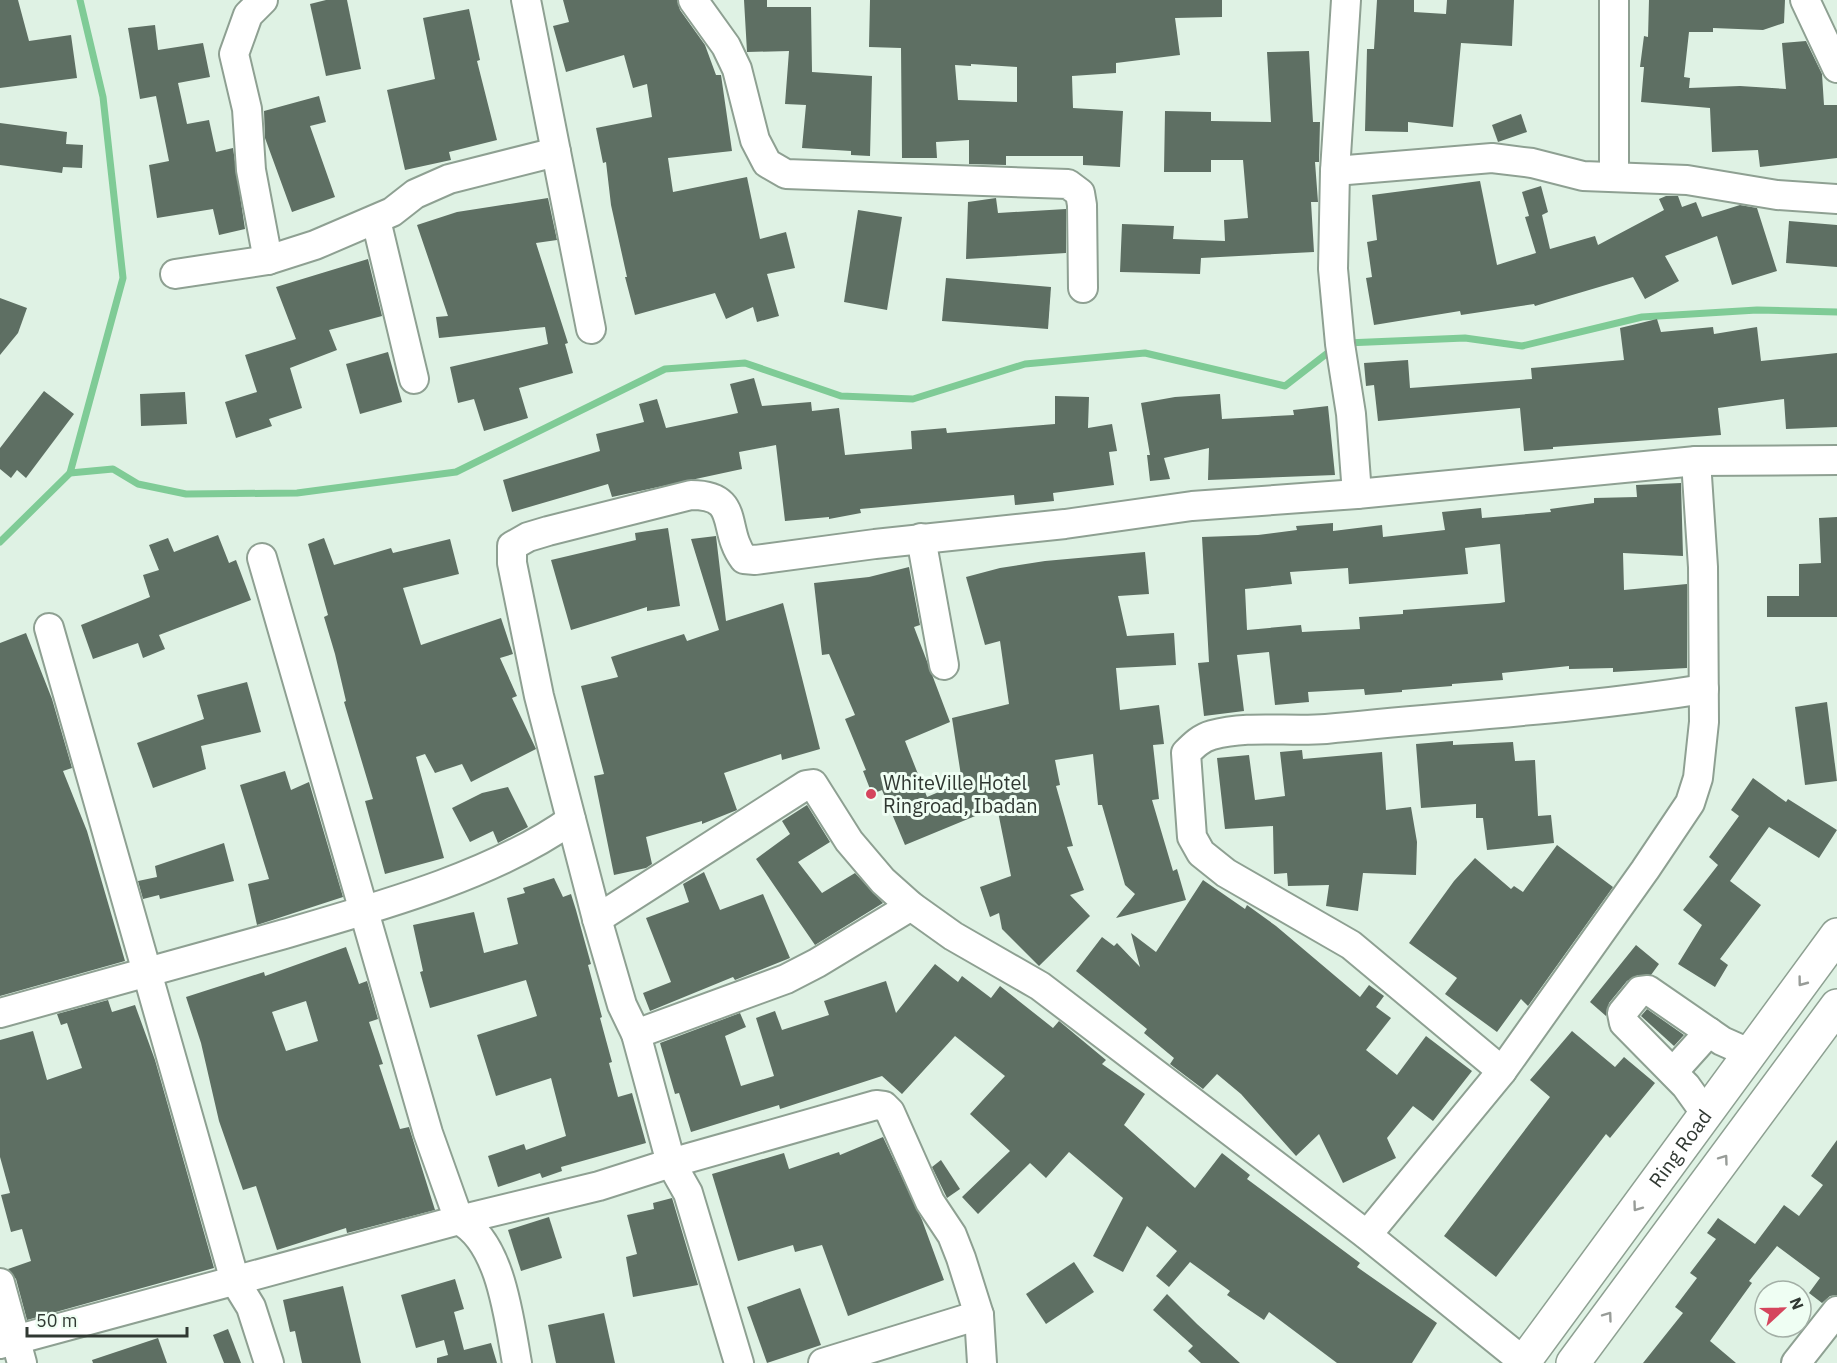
<svg xmlns="http://www.w3.org/2000/svg" width="1837" height="1363" font-family="'IBM Plex Sans',sans-serif">
	<rect width="100%" height="100%" fill="#dff2e4"/>
	<g fill="none" stroke-linecap="round" stroke-linejoin="round">
		<g stroke="#7fcb96" stroke-width="7">
			<polyline points="1346,343 1465,338 1522,346 1642,317 1757,310 1837,312"/>
			<polyline points="70,473 123,278 103,97 80,0"/>
			<polyline points="0,542 70,473 113,469 138,484 186,494 297,493 456,472 665,369 745,363 841,396 913,399 1025,364 1145,353 1285,386 1334,348"/>
		</g>
	</g>
	<g fill="#5e6f63" fill-rule="evenodd">
		<polygon points="0,0 18,0 29,41 71,35 77,78 0,88"/>
		<polygon points="326,0 347,0 361,69 326,76 310,4"/>
		<polygon points="563,0 677,0 680,10 705,45 716,75 721,75 732,151 668,158 673,192 747,177 760,239 786,232 795,268 767,274 779,316 757,322 753,307 726,319 715,293 635,315 625,277 627,277 611,205 606,162 603,163 596,128 652,117 647,84 633,88 624,55 566,72 553,26 569,22"/>
		<polygon points="744,0 767,0 767,7 811,7 812,72 872,76 870,156 851,155 851,151 802,148 806,105 785,104 789,51 747,52"/>
		<path d="M870 0H1222V17L1175 18 1180 55 1116 63V73L1072 76 1073 108 1123 111 1120 167 1083 165V156H1006V165L969 164V140L936 142 937 158H902L901 48 869 47ZM971 64 1017 67V102L958 100 955 65 971 66Z"/>
		<polygon points="1377,0 1414,0 1414,12 1446,14 1447,0 1514,0 1512,46 1461,43 1453,127 1408,122 1408,132 1365,131 1367,49 1374,49"/>
		<polygon points="1649,0 1785,0 1784,23 1763,30 1713,28 1713,32 1689,32 1684,77 1690,78 1689,88 1740,86 1786,89 1782,43 1806,41 1822,74 1824,105 1837,105 1837,158 1760,167 1758,150 1712,152 1710,108 1641,102 1644,67 1640,67 1644,36 1648,37"/>
		<polygon points="469,9 480,60 477,61 497,140 449,152 451,160 405,170 387,90 435,79 423,18"/>
		<polygon points="155,25 158,50 203,43 210,77 178,83 187,124 209,120 216,152 233,148 245,229 219,235 213,209 157,218 149,165 169,161 156,96 140,99 128,28"/>
		<polygon points="1309,51 1313,122 1320,122 1319,162 1315,162 1318,202 1311,202 1314,252 1201,258 1200,274 1120,272 1122,224 1174,226 1173,239 1225,241 1224,220 1248,218 1243,160 1211,160 1211,172 1164,172 1165,111 1211,112 1211,121 1271,122 1267,52"/>
		<polygon points="319,96 326,122 310,126 335,197 292,212 265,138 264,111"/>
		<polygon points="1521,114 1527,132 1498,142 1492,125"/>
		<polygon points="0,123 67,132 66,144 83,145 82,168 63,167 62,173 0,165"/>
		<polygon points="1480,181 1497,265 1536,253 1525,217 1529,216 1522,192 1541,186 1548,212 1542,215 1550,249 1595,236 1598,245 1664,210 1659,199 1666,196 1678,196 1682,207 1696,202 1702,217 1740,205 1757,208 1777,271 1732,285 1717,236 1665,256 1679,281 1645,299 1633,277 1535,306 1534,304 1461,315 1460,311 1374,325 1366,278 1372,277 1367,242 1377,240 1372,195"/>
		<polygon points="548,198 557,240 536,243 568,343 565,344 573,373 519,388 528,418 484,431 474,399 458,403 450,367 548,344 545,327 439,338 436,317 448,316 417,225 457,212"/>
		<polygon points="996,198 998,213 1066,209 1066,253 966,259 968,202"/>
		<polygon points="858,210 902,217 887,310 844,302"/>
		<polygon points="1789,221 1837,225 1837,267 1786,263"/>
		<polygon points="368,259 382,316 329,330 337,350 290,368 302,408 269,419 272,426 236,438 225,402 257,392 245,355 296,339 276,287"/>
		<polygon points="946,278 1051,287 1048,329 942,321"/>
		<polygon points="0,298 27,308 18,333 0,355"/>
		<polygon points="1657,319 1661,332 1713,327 1714,334 1757,327 1761,361 1837,353 1837,427 1786,429 1784,399 1718,408 1721,435 1553,447 1553,449 1524,451 1520,408 1378,421 1374,385 1366,386 1364,363 1408,360 1410,388 1532,379 1531,368 1624,360 1620,328"/>
		<polygon points="388,352 402,402 360,414 346,364"/>
		<polygon points="754,378 762,406 811,402 812,411 839,408 845,455 912,449 911,431 946,428 947,433 1055,424 1055,396 1089,397 1088,428 1112,424 1117,451 1109,452 1114,485 1053,493 1054,501 1015,505 1014,495 860,509 861,513 829,519 829,517 785,521 776,445 739,452 742,469 612,497 608,484 512,512 503,480 600,451 596,434 644,422 639,404 657,399 666,428 738,413 730,384"/>
		<polygon points="44,391 74,414 26,478 17,470 11,478 0,469 0,448"/>
		<polygon points="185,392 187,424 141,426 140,394"/>
		<polygon points="1220,394 1222,419 1294,415 1293,410 1328,406 1335,475 1208,480 1209,448 1164,458 1170,479 1150,481 1147,455 1150,455 1141,403 1175,397"/>
		<path d="M1681 483 1683 556 1623 553 1624 590 1687 584V668L1613 672V668L1569 669V666L1502 673 1503 680 1452 684V686L1402 690V692L1365 695 1364 689 1308 692 1309 702 1275 705 1269 652 1237 655 1244 711 1204 716 1198 663 1209 662 1202 537 1258 535 1297 530 1296 526 1333 523V531L1382 525 1383 537 1445 530 1442 512 1481 508 1482 518 1551 512 1550 509 1594 503V498L1637 497 1636 485ZM1500 544 1505 602 1500 603 1403 610V614L1359 617 1360 629 1302 632 1301 625 1247 630 1245 589 1292 584 1290 572 1348 568 1349 584 1468 574 1465 548Z"/>
		<polygon points="1837,517 1837,617 1767,617 1767,596 1799,596 1799,564 1821,563 1819,518"/>
		<polygon points="668,528 680,606 647,611 647,607 571,630 551,560 636,540 635,533"/>
		<polygon points="218,535 229,563 236,560 251,600 159,635 165,649 143,658 138,643 93,659 81,625 150,597 143,575 159,570 149,545 168,538 174,552"/>
		<polygon points="716,536 726,621 783,603 820,749 782,760 781,754 724,773 737,810 702,824 702,821 646,837 652,864 646,868 614,875 594,776 604,774 581,686 618,677 611,657 684,634 687,641 719,630 691,539"/>
		<polygon points="324,538 334,565 391,548 393,553 450,539 459,574 403,588 421,645 501,618 513,654 500,658 517,696 512,698 536,749 471,782 462,764 435,773 425,754 416,757 444,858 385,874 365,801 373,799 344,702 346,701 335,654 324,617 328,615 308,544"/>
		<polygon points="1145,552 1149,594 1118,596 1127,636 1174,633 1176,665 1116,668 1120,710 1159,705 1164,744 1153,745 1159,799 1152,800 1173,871 1177,869 1186,900 1116,918 1135,894 1125,885 1102,805 1098,805 1093,754 1055,760 1060,785 1056,786 1073,846 1067,847 1084,890 1070,895 1090,916 1039,966 1002,929 999,913 990,917 980,887 1011,876 997,807 905,845 882,790 872,794 863,771 866,770 845,719 855,715 829,654 822,655 814,583 869,577 909,567 920,625 914,627 950,722 905,741 927,797 962,782 952,718 1009,704 1000,641 985,645 966,577 1000,568 1045,561"/>
		<polygon points="26,633 52,699 72,768 63,771 87,831 125,961 0,996 0,643"/>
		<polygon points="247,682 261,732 201,746 206,769 153,788 137,743 204,719 197,695"/>
		<polygon points="1827,702 1837,781 1805,785 1795,707"/>
		<polygon points="1453,741 1453,745 1513,742 1515,761 1535,760 1538,816 1551,815 1554,843 1487,850 1483,818 1476,818 1476,804 1421,808 1416,744"/>
		<polygon points="1302,750 1303,759 1382,752 1386,810 1411,807 1417,842 1416,875 1363,873 1358,911 1326,906 1329,885 1288,886 1287,873 1274,874 1273,826 1225,829 1217,758 1249,755 1255,800 1285,796 1280,752"/>
		<polygon points="285,771 291,790 309,782 343,897 257,925 248,884 269,879 240,785"/>
		<polygon points="1753,778 1786,802 1788,799 1837,830 1819,858 1769,827 1730,881 1761,905 1720,959 1728,965 1715,987 1678,964 1702,925 1683,910 1718,865 1709,857 1739,816 1731,810"/>
		<polygon points="508,787 528,827 498,843 493,831 470,842 452,808 482,793"/>
		<polygon points="807,805 830,842 798,862 822,893 855,873 883,903 815,945 756,859 790,834 782,821"/>
		<polygon points="224,843 234,881 160,899 159,895 143,899 138,881 157,877 155,866"/>
		<polygon points="1557,845 1613,887 1528,1006 1521,999 1497,1032 1445,994 1457,978 1409,943 1454,881 1475,858 1511,889 1514,886 1523,892"/>
		<polygon points="704,872 720,910 763,894 790,958 735,980 733,977 650,1011 643,993 671,982 646,918 689,902 683,884"/>
		<polygon points="554,878 563,897 571,894 576,910 591,964 588,965 602,1017 600,1018 612,1062 609,1063 618,1097 632,1093 646,1143 561,1167 562,1171 542,1178 540,1173 498,1187 488,1156 524,1144 526,1150 566,1136 551,1078 496,1096 477,1035 537,1016 526,980 430,1008 420,972 423,971 413,925 474,912 484,953 518,944 507,898 525,893 523,888"/>
		<polygon points="1203,880 1245,909 1247,905 1276,926 1360,997 1369,985 1384,996 1376,1007 1391,1018 1366,1050 1397,1075 1426,1036 1472,1071 1433,1121 1413,1106 1387,1138 1396,1158 1343,1183 1319,1134 1296,1156 1241,1094 1217,1074 1203,1089 1170,1064 1174,1058 1144,1033 1147,1029 1076,971 1102,937 1114,946 1117,943 1140,967 1131,933 1156,952"/>
		<polygon points="1636,945 1659,964 1651,975 1638,975 1627,981 1609,1003 1606,1016 1590,1002"/>
		<path d="M346 947 359 984 367 981 378 1019 369 1022 383 1064 379 1065 400 1129 409 1127 435 1210 347 1233 346 1228 277 1250 256 1186 243 1190 219 1121 201 1043 186 997 264 972 265 976ZM306 1001 318 1041 286 1051 272 1012Z"/>
		<polygon points="935,964 958,982 962,976 991,998 1000,986 1053,1028 1059,1021 1106,1060 1102,1064 1145,1094 1124,1125 1195,1188 1222,1153 1250,1175 1247,1179 1360,1263 1357,1267 1437,1323 1412,1363 1337,1363 1269,1312 1264,1320 1227,1295 1230,1291 1190,1262 1169,1287 1156,1276 1177,1251 1147,1226 1123,1272 1093,1256 1123,1198 1069,1152 1046,1178 1030,1163 978,1214 962,1197 1010,1151 970,1114 1005,1076 955,1036 902,1094 882,1076 780,1109 779,1105 691,1132 679,1093 675,1094 660,1043 740,1013 746,1027 725,1036 741,1086 774,1076 756,1018 775,1011 782,1030 829,1015 824,1001 886,981 896,1013"/>
		<polygon points="108,1000 112,1012 135,1005 155,1060 214,1268 27,1320 16,1279 8,1269 31,1261 22,1229 11,1232 1,1195 10,1193 0,1157 0,1040 33,1031 47,1080 82,1068 67,1023 61,1025 57,1014"/>
		<polygon points="1647,1009 1684,1035 1674,1046 1641,1016"/>
		<polygon points="1572,1031 1615,1067 1624,1057 1655,1083 1610,1138 1606,1134 1496,1277 1444,1236 1550,1097 1530,1080"/>
		<polygon points="883,1137 922,1220 944,1280 848,1316 822,1245 795,1252 793,1245 738,1261 712,1174 784,1153 789,1169 839,1152 840,1155"/>
		<polygon points="1837,1140 1837,1295 1830,1296 1822,1303 1809,1293 1820,1278 1777,1246 1749,1281 1752,1283 1710,1341 1736,1363 1643,1363 1683,1313 1675,1307 1697,1278 1690,1273 1716,1239 1707,1233 1718,1218 1755,1244 1784,1205 1799,1216 1823,1185 1811,1176"/>
		<polygon points="941,1160 960,1189 947,1198 932,1167"/>
		<polygon points="672,1198 698,1285 633,1297 626,1257 637,1254 627,1215 654,1209 653,1203"/>
		<polygon points="549,1217 562,1258 521,1271 508,1230"/>
		<polygon points="1074,1262 1094,1292 1046,1324 1026,1294"/>
		<polygon points="455,1279 464,1309 454,1312 464,1350 491,1343 497,1363 437,1363 437,1358 448,1355 444,1340 416,1348 401,1295"/>
		<polygon points="343,1286 361,1363 302,1363 295,1331 290,1332 283,1300"/>
		<polygon points="800,1288 821,1345 767,1363 747,1307"/>
		<polygon points="1167,1294 1197,1324 1240,1363 1201,1363 1188,1351 1193,1346 1153,1310"/>
		<polygon points="604,1313 615,1363 556,1363 548,1325"/>
		<polygon points="228,1329 241,1363 224,1363 213,1335"/>
		<polygon points="158,1338 167,1363 93,1363 92,1360"/>
	</g>
	<g fill="none" stroke-linecap="round" stroke-linejoin="round">
		<defs>
			<g id="minor">
				<polyline points="263,0 248,15 234,54 247,109 251,170 268,260"/>
				<polyline points="526,0 591,329"/>
				<polyline points="693,0 726,46 737,69 755,140 767,163 786,174 1068,184 1080,193 1082,205 1083,288"/>
				<polyline points="1346,0 1335,171 1333,269 1340,344 1351,414 1357,494"/>
				<polyline points="1805,0 1837,68"/>
				<polyline points="1335,171 1492,158 1532,163 1583,176 1687,180 1777,195 1837,199"/>
				<polyline points="1614,176 1614,0"/>
				<polyline points="376,220 414,379"/>
				<polyline points="175,274 268,260 315,245 392,212 415,194 449,179 556,152"/>
				<polyline points="921,538 944,665"/>
				<path d="M262 558 428 1133 459 1220C501 1242 509 1319 517 1363"/>
				<polyline points="49,628 235,1281 251,1307 269,1363"/>
				<polyline points="597,919 806,785 813,784 849,841 883,881 911,906 953,936 1040,986 1367,1235 1524,1362"/>
				<path d="M0 1013C94 987 187 961 281 935 374 908 493 876 571 820"/>
				<polyline points="636,1034 786,979 817,963 911,906"/>
				<path d="M1502 1071 1351 945 1226 873 1201 853 1192 837 1186 753C1194 745 1201 738 1212 735 1248 725 1289 732 1326 729 1452 716 1579 709 1704 689"/>
				<polyline points="1673,1072 1709,1032"/>
				<polyline points="1706,1114 1686,1086 1624,1023 1622,1013 1640,991 1648,990 1722,1041 1749,1053"/>
				<polyline points="1367,1235 1502,1071 1645,870 1690,803 1698,778 1704,722 1703,567 1696,461"/>
				<polyline points="0,1283 22,1363"/>
				<polyline points="0,1344 459,1220 599,1186 671,1163 876,1105 884,1106 890,1112 930,1202 952,1235 961,1258 979,1315 982,1363"/>
				<path d="M739 1363 688 1193 671 1163 636 1034 622 1005 597 919 539 696 512 563V546L528 537 548 531 691 495C742 495 721 529 744 559L755 560 875 544 1065 524 1192 506 1357 494 1696 461 1837 460"/>
				<polyline points="823,1363 979,1315"/>
				<polyline points="1796,1363 1837,1311"/>
			</g>
			<g id="major">
				<path id="s1" d="M1523 1363 1837 935"/>
				<polyline points="1573,1363 1837,1006"/>
			</g>
		</defs>
		<use href="#minor" stroke="#8ea092" stroke-width="32"/>
		<use href="#major" stroke="#8ea092" stroke-width="36"/>
		<use href="#minor" stroke="#fff" stroke-width="28"/>
		<use href="#major" stroke="#fff" stroke-width="33"/>
	</g>
	<defs><path id="oneway-chevron" d="M-2-3.5L2.5 0L-2 3.5" fill="none" stroke-width="1.6" stroke-linecap="round" stroke-linejoin="round" transform="scale(1.5)"/></defs>
	<g stroke="#989c98">
		<use href="#oneway-chevron" transform="translate(1802 982) rotate(127)"/>
		<use href="#oneway-chevron" transform="translate(1724 1159) rotate(-54)"/>
		<use href="#oneway-chevron" transform="translate(1637 1207) rotate(126)"/>
		<use href="#oneway-chevron" transform="translate(1608 1316) rotate(-54)"/>
	</g>
	<circle fill="#d5455d" stroke="#effef3" stroke-width="2" cx="871" cy="794" r="6"/>
	<g text-anchor="middle" stroke-width="6" stroke-linejoin="round" paint-order="stroke">
		<g font-size="20" fill="#303832" stroke="#effef3" text-anchor="start">
			<text x="883" y="790">WhiteVille Hotel<tspan x="883" dy="23">Ringroad, Ibadan</tspan></text>
		</g>
		<g font-size="20" fill="#303832" stroke="#effef3">
			<text dy="7" stroke="none"><textPath href="#s1" startOffset="266">Ring Road</textPath></text>
		</g>
	</g>
	<g transform="translate(1783 1309) rotate(68)"><circle r="28" fill="#effef3" stroke="#a3afa6" stroke-width="1.5"/>
	<path d="M0-4.5L10 22L0 15L-10 22Z" fill="#d5455d"/>
	<text y="-9" font-size="16" font-weight="bold" text-anchor="middle" fill="#303832">N</text>
	</g>
	<path d="M27 1327v9h160v-9" fill="none" stroke="#303832" stroke-width="3"/>
	<text x="36" y="1327" font-size="18" fill="#303832" stroke="#effef3" stroke-width="4.5" paint-order="stroke">50 m</text>
</svg>
